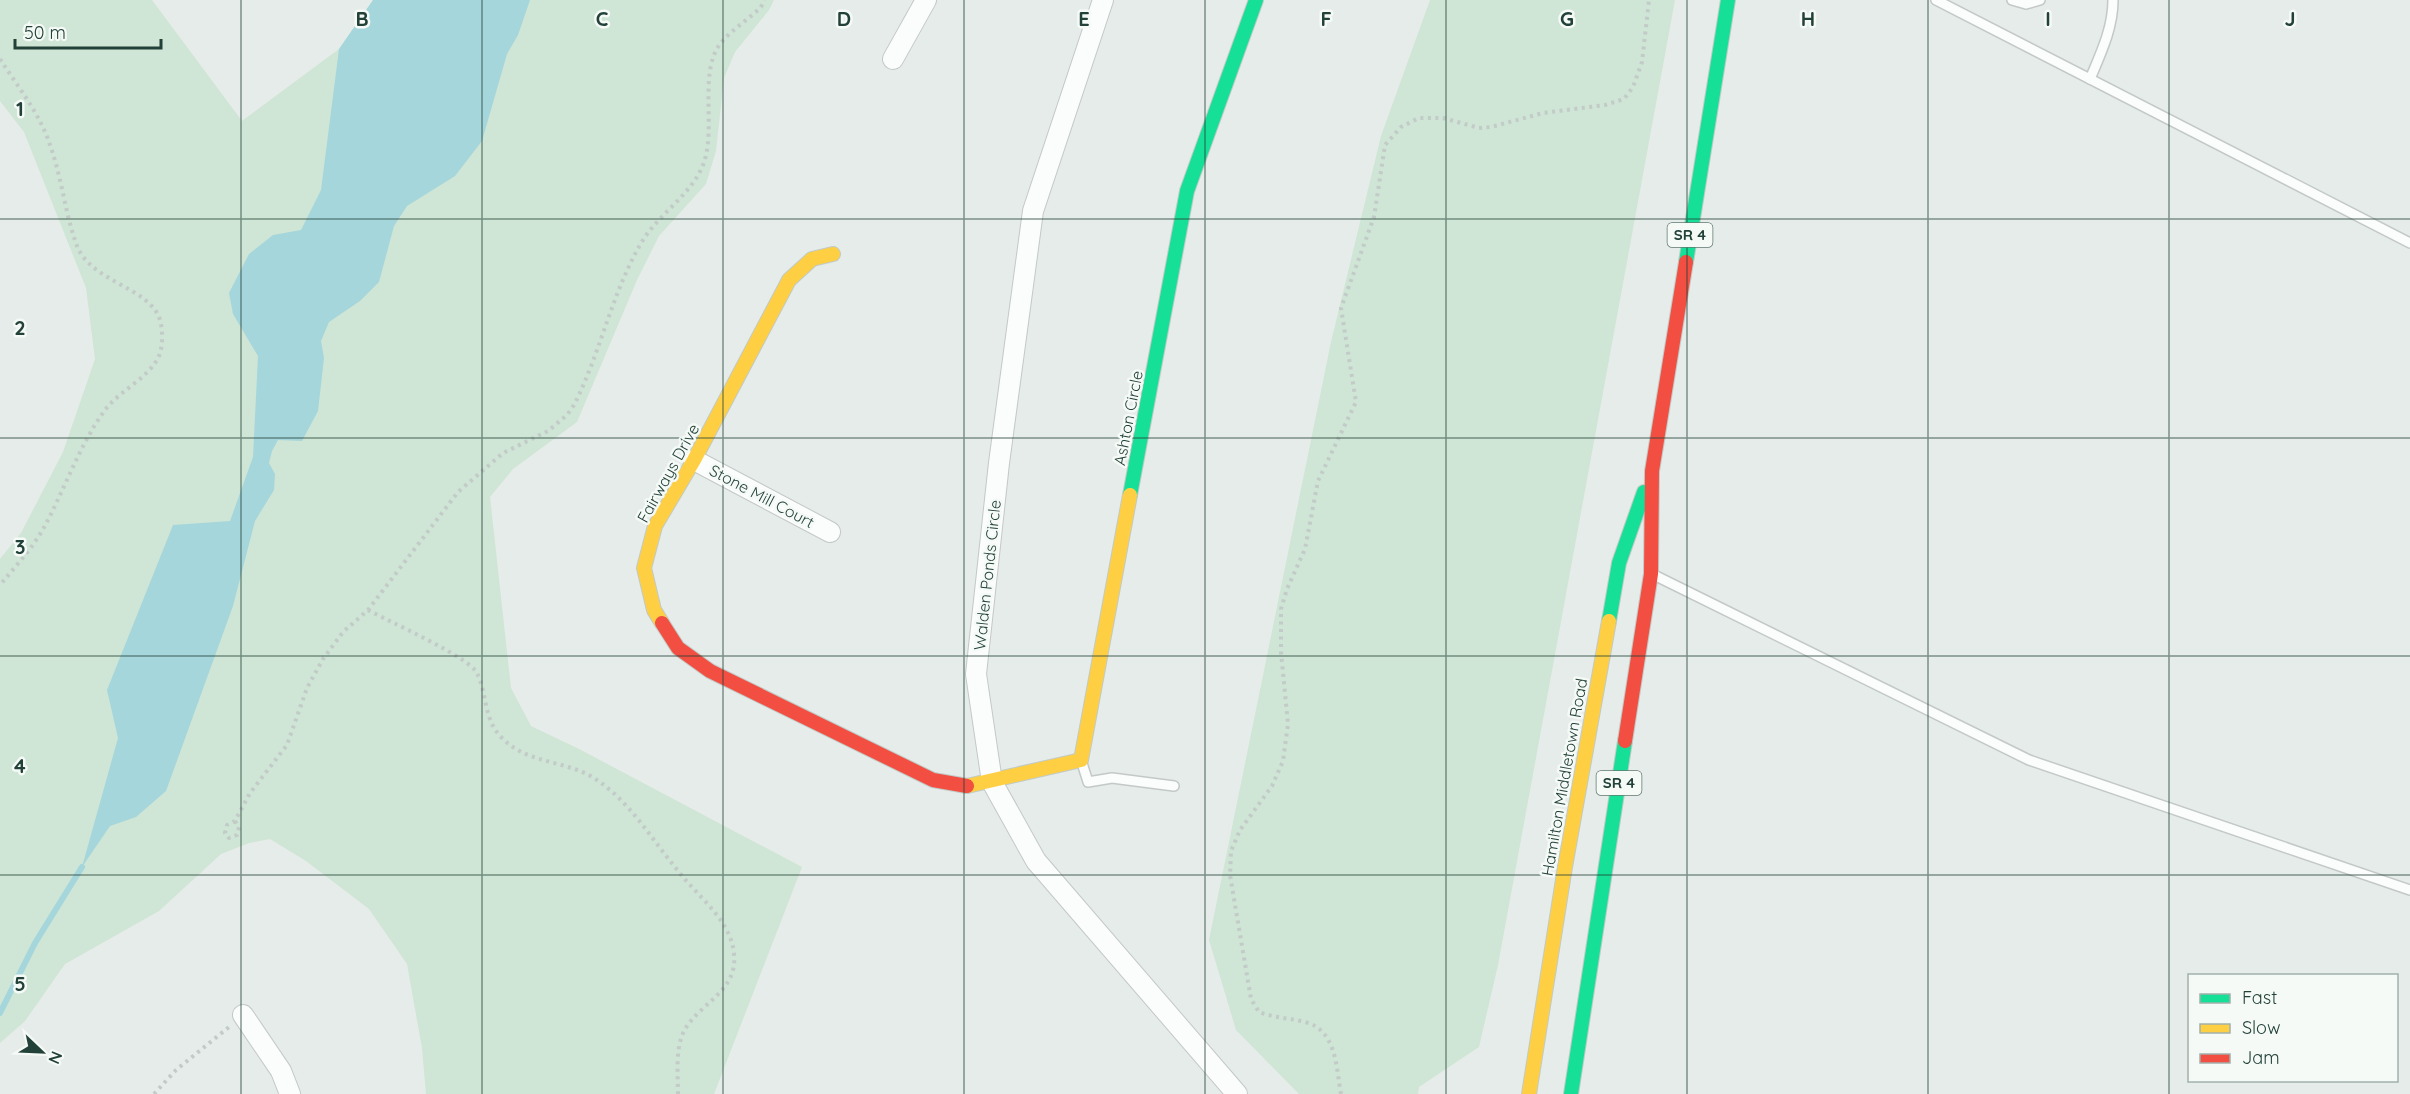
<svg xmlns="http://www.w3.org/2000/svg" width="2410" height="1094" font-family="Quicksand,sans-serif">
	<rect width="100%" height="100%" fill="#e6ece9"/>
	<g fill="#cfe5d5">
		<polygon points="0,0 152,0 242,121 339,49 373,0 774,0 769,10 735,52 724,78 716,151 706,184 659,236 637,280 577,422 513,469 490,497 511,688 531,726 579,749 802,867 714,1094 426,1094 422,1048 407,964 369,909 306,861 270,839 249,843 221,854 159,911 65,964 25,1021 0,1043 0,559 21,533 63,452 95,359 86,288 24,132 0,101"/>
		<polygon points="1430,0 1675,0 1498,965 1479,1047 1419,1087 1418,1094 1299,1094 1236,1030 1209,940 1331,342 1381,136"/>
	</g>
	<polygon fill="#a5d6dc" points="373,0 530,0 518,35 507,54 482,141 455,176 407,206 394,226 379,282 360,301 329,322 321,341 324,358 318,411 302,441 278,440 272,451 269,463 275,474 274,490 255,521 233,606 166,791 136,817 110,826 82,867 118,738 107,690 173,525 230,521 253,457 258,356 233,314 229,293 249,254 273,235 301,230 321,190 339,49"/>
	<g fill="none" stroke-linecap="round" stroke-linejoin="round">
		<polyline stroke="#a5d6dc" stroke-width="6" points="0,1013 35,943 82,867"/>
		<defs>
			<g id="lane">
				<polyline points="1936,0 2410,243"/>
				<polyline points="2012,0 2026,4 2040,0"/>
				<path d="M2090 79C2101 53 2113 28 2113 0"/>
				<polyline points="1656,576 2029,760 2410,890"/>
				<polyline points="1082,763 1088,782 1112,778 1174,786"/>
			</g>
			<g id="street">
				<polyline points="1103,0 1033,211 999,463 976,674 992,782 1036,861 1237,1094"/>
				<polyline points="893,59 926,0"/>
				<polyline points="694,460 830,532"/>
				<polyline points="243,1015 281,1071 290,1094"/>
			</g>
			<g id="fast">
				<polyline points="1686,262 1728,0"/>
				<polyline points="1130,495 1187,191 1256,0"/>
				<polyline points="1609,621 1619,563 1644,492"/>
				<polyline points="1571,1094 1625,741"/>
			</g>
			<g id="slow">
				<polyline points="662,623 654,610 644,568 655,526 694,460 789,280 812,259 833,254"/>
				<polyline points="967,786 1081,760 1130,495"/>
				<polyline points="1529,1094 1565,867 1609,621"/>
			</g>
			<g id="jam">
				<polyline points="662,623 678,648 710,671 933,780 967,786"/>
				<polyline points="1625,741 1651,574 1652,471 1686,262"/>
			</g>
		</defs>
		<use href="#lane" stroke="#c3c9c6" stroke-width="12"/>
		<use href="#street" stroke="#c3c9c6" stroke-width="22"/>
		<use href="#fast" stroke="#c1cac6" stroke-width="16"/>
		<use href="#slow" stroke="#c1cac6" stroke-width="16"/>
		<use href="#jam" stroke="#c1cac6" stroke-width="16"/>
		<g stroke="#c2cbc8" stroke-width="4" stroke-dasharray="3 4.5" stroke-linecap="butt">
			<path d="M0 59C18 87 40 114 50 145 62 178 65 214 77 246 92 283 150 287 160 320 163 330 163 346 159 356 149 378 119 391 105 410 78 447 64 492 42 531 30 551 14 568 0 585"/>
			<path d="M368 610C388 621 469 657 477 673 488 696 483 720 503 739 528 764 565 760 594 778 630 801 652 840 679 872 698 897 731 920 734 954 738 992 699 1003 684 1031 675 1049 678 1074 678 1094"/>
			<path d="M235 821 239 827 237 835 229 838 225 833 227 825 235 821 250 793 287 745 307 688 323 659 343 632 368 610 458 492 503 453 548 431 567 415 574 405C601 352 612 291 643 240 660 213 691 195 703 165 717 129 698 74 720 44 731 30 748 20 761 7L764 0"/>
			<polyline points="154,1094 176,1070 229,1027"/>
			<path d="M1341 1094C1336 1068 1337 1030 1305 1022 1290 1018 1274 1018 1259 1012L1251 999 1230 875 1231 851 1240 830 1272 786 1283 761 1288 724 1281 652V609L1287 589 1305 549 1318 481 1356 402 1341 308 1374 217 1385 145 1401 127 1419 118H1443L1479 128 1491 127 1543 113 1605 105 1624 99 1633 87 1642 62 1649 0"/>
		</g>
		<use href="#lane" stroke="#fbfcfc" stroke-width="9"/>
		<use href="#street" stroke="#fbfcfc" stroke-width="20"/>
		<use href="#fast" stroke="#16e098" stroke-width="14"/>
		<use href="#slow" stroke="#ffcf43" stroke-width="14"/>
		<use href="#jam" stroke="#f24e42" stroke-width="14"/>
	</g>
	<path fill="none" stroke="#224138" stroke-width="1.5" stroke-opacity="0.55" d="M241 0V1094M482 0V1094M723 0V1094M964 0V1094M1205 0V1094M1446 0V1094M1687 0V1094M1928 0V1094M2169 0V1094M0 219H2410M0 438H2410M0 656H2410M0 875H2410"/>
	<g text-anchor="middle" stroke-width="5" stroke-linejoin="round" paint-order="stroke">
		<g fill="#f5faf7" stroke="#617871" stroke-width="1.5">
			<rect x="1667.5" y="223" width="45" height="24" rx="4.5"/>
			<rect x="1596.5" y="771" width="45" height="24" rx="4.5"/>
		</g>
		<g font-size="15" font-weight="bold" fill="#224138">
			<text x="1690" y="240">SR 4</text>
			<text x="1619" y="788">SR 4</text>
		</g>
		<g font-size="16" fill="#224138" stroke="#f5faf7">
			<text transform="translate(1128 418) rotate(-79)" y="6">Ashton Circle</text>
			<text transform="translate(668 473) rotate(-61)" y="6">Fairways Drive</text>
			<text transform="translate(762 496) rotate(28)" y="6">Stone Mill Court</text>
			<text transform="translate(987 575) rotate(-84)" y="6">Walden Ponds Circle</text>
			<text transform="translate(1564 777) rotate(-80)" y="6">Hamilton Middletown Road</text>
		</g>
	</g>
	<g font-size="20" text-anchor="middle" font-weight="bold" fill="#224138" stroke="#f5faf7" stroke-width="5" stroke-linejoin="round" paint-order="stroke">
		<text x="362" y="26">B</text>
		<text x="602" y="26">C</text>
		<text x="844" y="26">D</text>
		<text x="1084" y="26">E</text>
		<text x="1326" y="26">F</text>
		<text x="1567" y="26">G</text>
		<text x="1808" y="26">H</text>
		<text x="2048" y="26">I</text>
		<text x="2290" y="26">J</text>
		<text x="20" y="116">1</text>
		<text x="20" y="335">2</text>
		<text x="20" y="554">3</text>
		<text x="20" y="773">4</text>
		<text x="20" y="991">5</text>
	</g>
	<rect x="2188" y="974" width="210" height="108" fill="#f5faf7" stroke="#a1b0ab" stroke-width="1.5"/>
	<rect x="2200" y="994" width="30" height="9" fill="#16e098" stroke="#a1b0ab" stroke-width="1.5"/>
	<text x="2242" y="1004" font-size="18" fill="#224138">Fast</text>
	<rect x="2200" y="1024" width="30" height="9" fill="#ffcf43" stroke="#a1b0ab" stroke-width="1.5"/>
	<text x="2242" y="1034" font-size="18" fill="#224138">Slow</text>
	<rect x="2200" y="1054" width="30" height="9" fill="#f24e42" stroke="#a1b0ab" stroke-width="1.5"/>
	<text x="2242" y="1064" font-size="18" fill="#224138">Jam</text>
	<g transform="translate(42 1052) rotate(113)" stroke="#f5faf7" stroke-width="4.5" paint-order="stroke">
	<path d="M0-4.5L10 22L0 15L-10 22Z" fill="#224138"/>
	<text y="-9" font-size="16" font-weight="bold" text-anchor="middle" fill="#224138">N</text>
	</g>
	<path d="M15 39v9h146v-9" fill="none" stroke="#224138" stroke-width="3"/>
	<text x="24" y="39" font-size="18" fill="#224138" stroke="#f5faf7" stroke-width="4.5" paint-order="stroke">50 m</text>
</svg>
